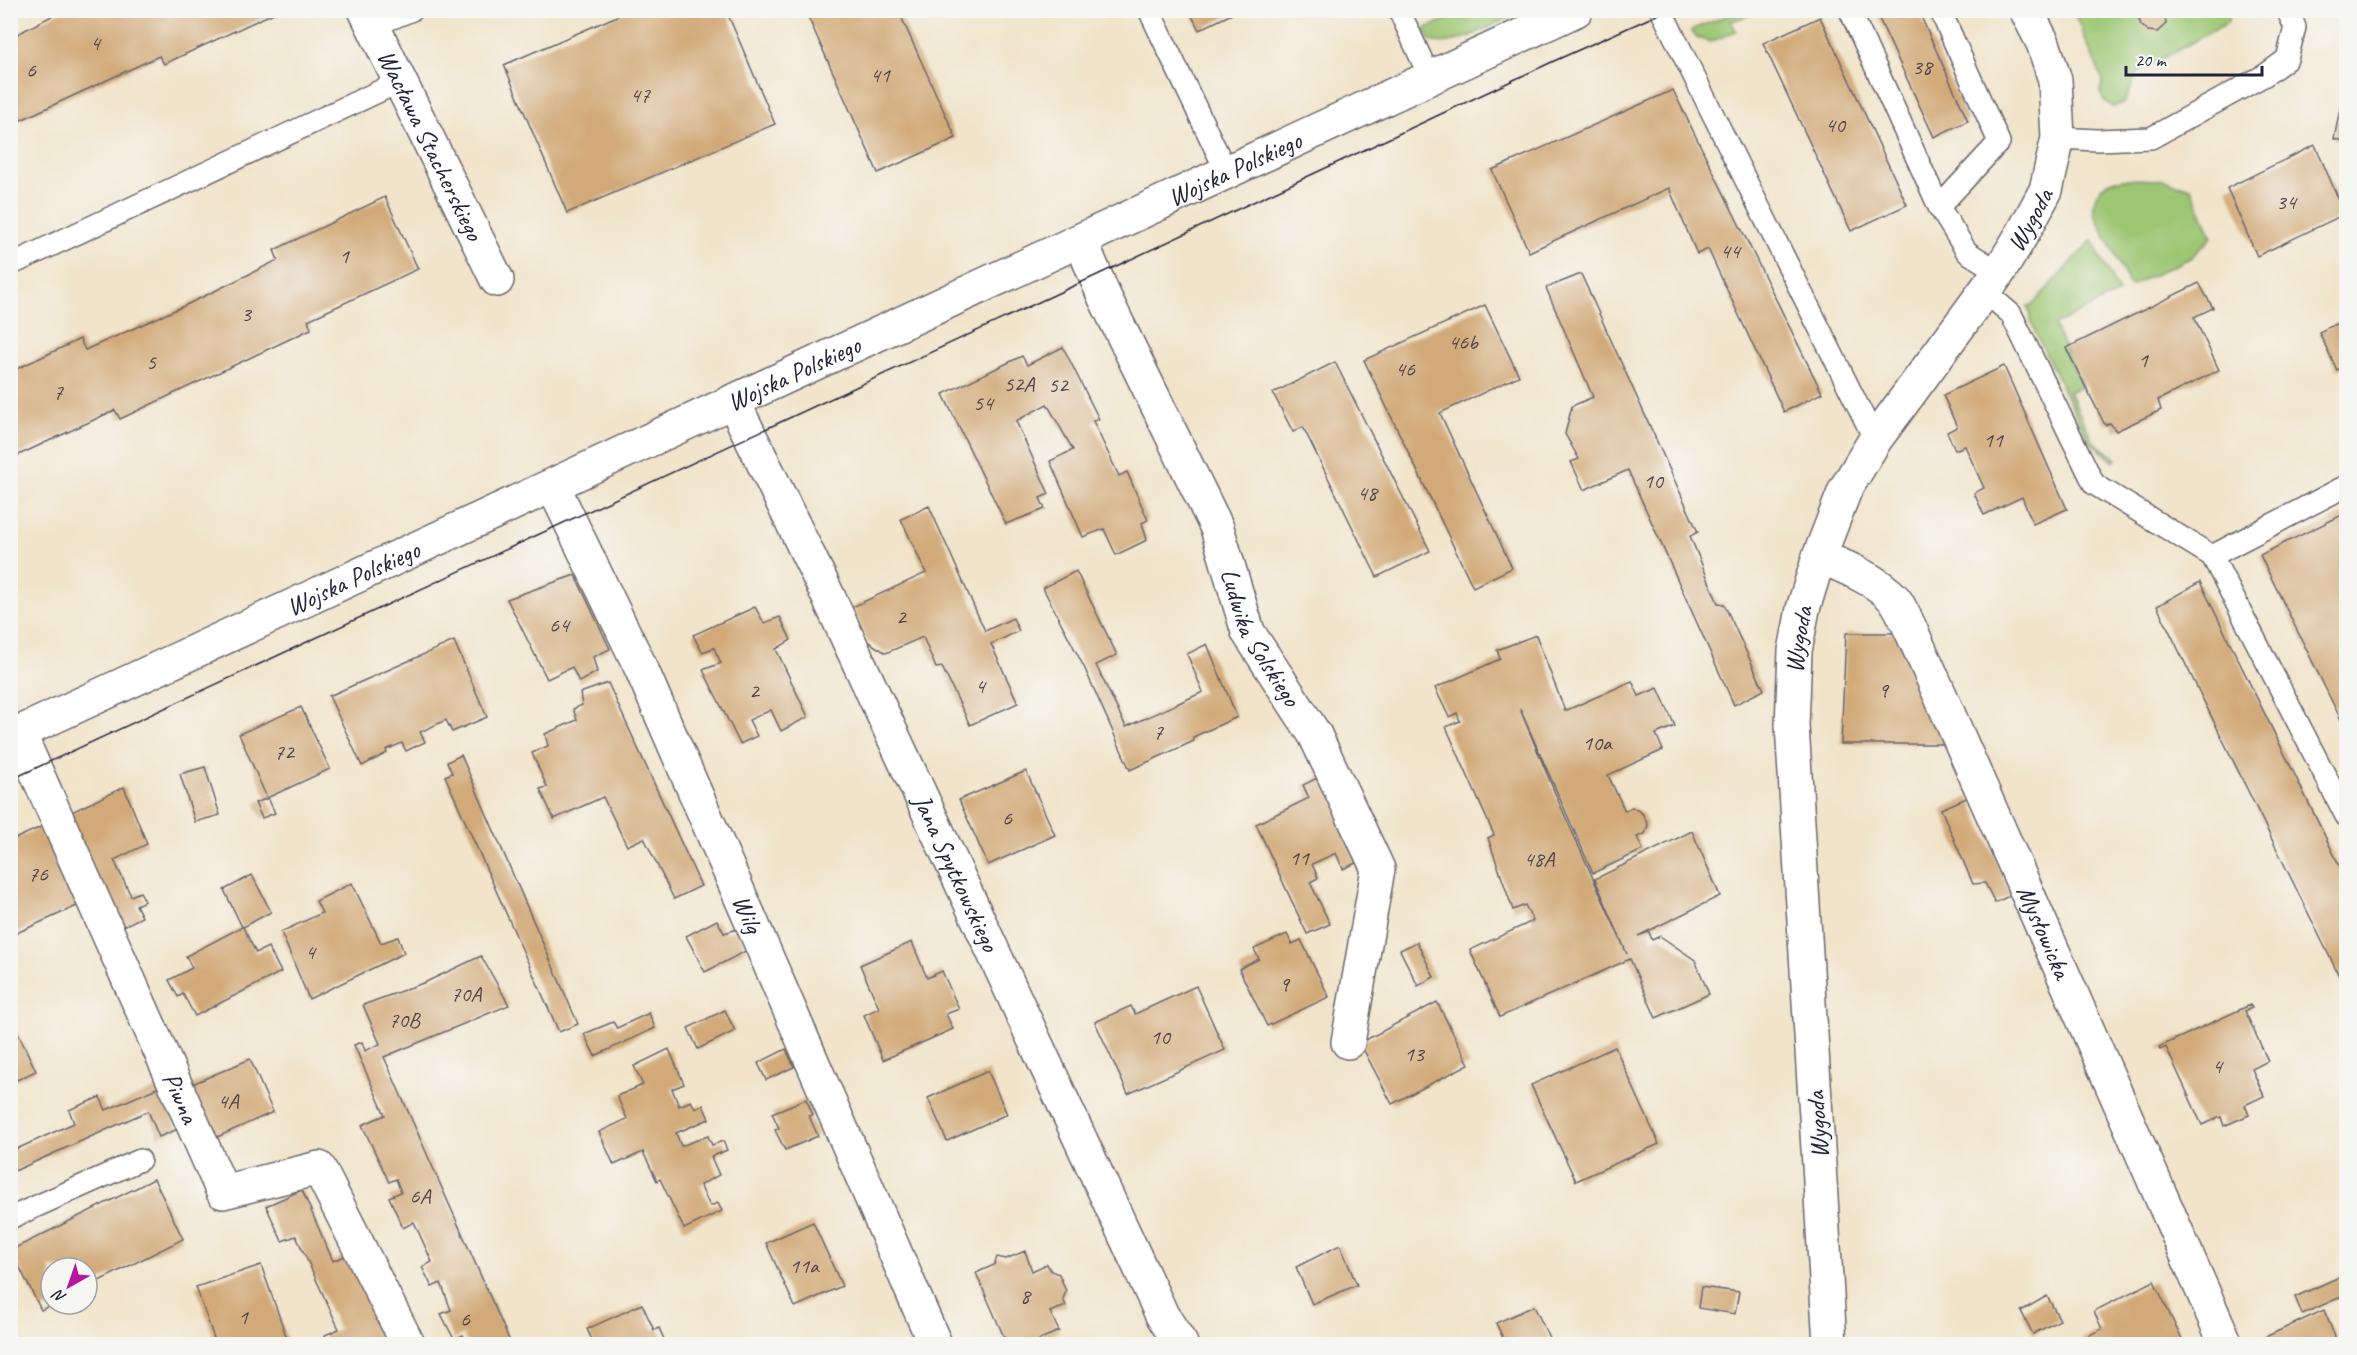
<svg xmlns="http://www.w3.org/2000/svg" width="2357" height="1355" font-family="Caveat,sans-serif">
	<rect width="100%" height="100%" fill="#f6f6f2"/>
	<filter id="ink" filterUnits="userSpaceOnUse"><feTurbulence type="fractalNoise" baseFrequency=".0167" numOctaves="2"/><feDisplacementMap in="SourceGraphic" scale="12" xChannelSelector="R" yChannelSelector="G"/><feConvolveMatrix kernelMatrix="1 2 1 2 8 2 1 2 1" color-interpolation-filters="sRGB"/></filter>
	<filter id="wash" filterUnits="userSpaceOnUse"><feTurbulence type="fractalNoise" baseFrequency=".008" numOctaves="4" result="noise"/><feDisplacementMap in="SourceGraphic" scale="24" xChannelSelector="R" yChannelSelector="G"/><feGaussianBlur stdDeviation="1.35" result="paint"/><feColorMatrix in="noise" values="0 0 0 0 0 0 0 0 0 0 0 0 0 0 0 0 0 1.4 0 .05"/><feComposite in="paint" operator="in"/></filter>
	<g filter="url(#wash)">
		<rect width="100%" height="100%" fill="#f1e4ca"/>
		<g fill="#9cc672" stroke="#5f7456" stroke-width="1.5">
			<polygon points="1741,10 1762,11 1731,21 1736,31 1711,42 1697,38 1691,30"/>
			<polygon points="2224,10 2228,12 2230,17 2227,23 2138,72 2124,103 2113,107 2103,99 2100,92 2103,80 2073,11"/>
			<path d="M1464 11V10L1521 11C1496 22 1458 49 1430 41L1424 29Z"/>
			<path d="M2123 179 2162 180 2191 188 2212 237 2190 258 2130 286 2094 213C2092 192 2103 181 2123 179Z"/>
			<polygon points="2092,240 2119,293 2054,325 2082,386 2069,392 2093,441 2116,459 2114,462 2088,440 2035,332 2027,306 2031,306"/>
		</g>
		<g id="blocks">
			<g fill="#d2aa79">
				<polygon points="63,10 280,10 164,64 159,56 10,125 10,38"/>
				<polygon points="631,10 726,10 775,124 567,213 504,65"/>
				<polygon points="805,10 898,10 956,138 878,173"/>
				<polygon points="1189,10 1240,10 1199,30"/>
				<polygon points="1875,10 1918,10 1968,121 1934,137"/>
				<polygon points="2136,10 2164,10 2166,24 2157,32 2148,31 2141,25"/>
				<polygon points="1820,17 1907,205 1851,231 1763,43"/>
				<polygon points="2345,84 2346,84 2346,141 2334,139"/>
				<polygon points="1673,90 1822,393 1784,412 1708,249 1697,254 1669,188 1529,252 1492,170"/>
				<polygon points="2315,145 2345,214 2257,256 2227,188"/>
				<polygon points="385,197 418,269 308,320 311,329 120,419 115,410 10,459 10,372 80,339 85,350 184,306 278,260 274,250"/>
				<polygon points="1581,274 1698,532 1690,536 1718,603 1724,604 1764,690 1734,705 1628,470 1584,490 1571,462 1579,459 1565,434 1572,406 1593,397 1546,288"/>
				<polygon points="2199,283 2213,308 2194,317 2219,370 2158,400 2161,410 2116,431 2110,423 2105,425 2066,348"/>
				<polygon points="1485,305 1519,376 1440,413 1512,568 1473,587 1364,360"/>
				<polygon points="2346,319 2346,366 2337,370 2319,332"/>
				<polygon points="1063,347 1099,419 1093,421 1119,476 1127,472 1148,520 1142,523 1147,540 1116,555 1104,529 1083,537 1050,461 1073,450 1047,404 1016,421 1049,494 1040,498 1045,509 1006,524 943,394 1022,356 1027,365"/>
				<polygon points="1335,362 1430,551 1377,577 1303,427 1293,432 1273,393"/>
				<polygon points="2004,366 2067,509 2033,524 2022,497 1984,515 1974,493 1984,488 1965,446 1955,450 1947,432 1957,427 1943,395"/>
				<polygon points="929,506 985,631 1013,618 1019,631 991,644 1018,703 970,725 942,667 936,668 923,637 886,653 867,641 852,607 926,573 901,519"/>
				<polygon points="2344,514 2346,520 2346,730 2260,555"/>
				<polygon points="1076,571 1117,655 1096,665 1126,727 1203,692 1187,654 1207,644 1237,717 1193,737 1194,741 1130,770 1085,669 1043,588"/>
				<polygon points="575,575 610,649 593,657 597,672 579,682 572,667 547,679 507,599"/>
				<polygon points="2200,582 2346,879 2346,990 2157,606"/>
				<polygon points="755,607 764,623 780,617 791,640 776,649 808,717 781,731 771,710 749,720 757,736 740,744 703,670 721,663 714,648 702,652 693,635"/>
				<polygon points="1846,633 1898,633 1946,744 1841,744"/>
				<polygon points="1536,635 1565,711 1632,681 1639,696 1658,688 1675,726 1656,734 1663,750 1608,775 1625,811 1632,807 1642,813 1648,825 1645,834 1637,837 1643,850 1593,873 1520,709 1557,798 1627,954 1595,879 1692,831 1720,896 1638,936 1649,932 1652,940 1660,936 1695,960 1709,994 1656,1018 1630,959 1500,1017 1470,950 1533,921 1525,905 1513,910 1488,838 1494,835 1446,727 1460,721 1457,713 1449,717 1435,688 1500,659 1497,650"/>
				<polygon points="454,641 487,717 452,732 446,720 420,732 425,742 406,751 402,743 386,750 387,753 362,766 329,696"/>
				<polygon points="608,683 701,886 674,899 644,838 627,846 603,797 554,819 540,789 547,787 532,753 548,746 545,734 577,720 573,709 582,705 580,693"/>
				<polygon points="301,707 330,769 267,798 239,734"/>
				<polygon points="461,755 578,1024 559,1032 445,776 452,773 447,762"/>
				<polygon points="205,767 220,815 195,822 180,774"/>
				<polygon points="1026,771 1055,835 988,865 959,800"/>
				<polygon points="1325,774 1360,861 1343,869 1336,853 1312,864 1318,878 1310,882 1330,924 1307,934 1256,824 1309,798 1303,785"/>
				<polygon points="124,787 147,844 114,860 131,896 140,892 145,901 136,905 142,917 114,931 61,817"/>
				<polygon points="1969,797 2011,895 1995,903 1985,883 1973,884 1941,809"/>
				<polygon points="268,798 275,813 262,818 255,803"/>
				<polygon points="43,826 79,905 10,936 10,841"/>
				<polygon points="252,875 271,912 243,927 256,953 268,947 281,972 195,1016 183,994 178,997 169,980 192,968 186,956 242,927 224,890"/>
				<polygon points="352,883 381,943 398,937 404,953 309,999 281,932 322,913 316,901"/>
				<polygon points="717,920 724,933 738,929 746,951 705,972 686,936"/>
				<polygon points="1287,934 1292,944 1301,940 1329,997 1267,1026 1239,969 1259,959 1254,949"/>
				<polygon points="912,942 927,978 942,971 959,1009 946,1014 953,1029 883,1060 864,1015 879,1008 860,965"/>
				<polygon points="1417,942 1434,977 1418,986 1400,950"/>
				<polygon points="481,956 509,1005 384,1057 511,1344 468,1344 463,1335 454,1339 441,1314 451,1310 441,1283 432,1287 422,1267 432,1262 414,1222 403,1228 389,1197 401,1192 396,1179 389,1182 362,1125 385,1115 354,1045 362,1042 365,1051 380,1044 363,1005 426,982"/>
				<polygon points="1196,986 1225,1050 1128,1094 1095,1022 1131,1006 1135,1014"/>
				<polygon points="1437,1002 1469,1064 1392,1104 1360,1043"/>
				<polygon points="2250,1005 2252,1008 2245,1011 2268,1061 2252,1069 2264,1096 2245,1105 2249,1115 2224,1126 2221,1117 2202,1125 2166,1047 2160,1050 2159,1047"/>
				<polygon points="725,1010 735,1031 698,1049 688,1028"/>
				<polygon points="649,1013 655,1028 595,1056 584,1034 613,1022 617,1028"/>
				<polygon points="10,1016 36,1071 17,1080 10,1066"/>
				<polygon points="1615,1047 1659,1144 1576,1181 1531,1085"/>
				<polygon points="669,1049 684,1084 672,1089 679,1106 691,1101 695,1108 703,1105 709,1119 676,1133 681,1146 708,1136 712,1145 723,1141 727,1150 711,1157 719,1175 700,1185 710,1206 718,1203 722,1211 684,1229 660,1179 657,1181 643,1152 614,1165 599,1132 627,1119 617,1096 643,1085 634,1066"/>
				<polygon points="786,1049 794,1067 766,1080 758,1063"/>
				<polygon points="250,1059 273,1112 206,1142 181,1089"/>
				<polygon points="988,1071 1007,1114 947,1141 928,1098"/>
				<polygon points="159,1087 178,1129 159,1137 148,1111 10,1173 10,1152 74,1123 69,1110 100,1097 106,1110"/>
				<polygon points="806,1099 813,1115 809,1116 818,1136 785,1150 775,1130 779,1128 772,1113"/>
				<polygon points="154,1179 183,1239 87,1287 87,1268 51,1268 51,1305 41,1310 11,1250"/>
				<polygon points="302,1190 333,1261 354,1252 391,1337 375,1344 324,1344 325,1335 339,1329 296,1236 282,1241 266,1206"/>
				<polygon points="813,1222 842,1286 795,1307 766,1243"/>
				<polygon points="1340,1245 1357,1285 1312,1304 1296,1267"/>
				<polygon points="1025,1251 1032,1271 1047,1264 1051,1271 1059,1274 1066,1291 1063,1299 1066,1306 1050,1312 1059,1331 1040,1339 1037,1344 1007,1344 976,1273 994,1265 997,1257 1006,1259"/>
				<polygon points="261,1265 289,1344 216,1344 196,1287"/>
				<polygon points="2346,1274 2346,1295 2302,1314 2295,1297"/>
				<polygon points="2154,1281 2184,1344 2084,1344 2081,1339 2102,1329 2094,1311"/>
				<polygon points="1701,1287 1739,1292 1735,1314 1698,1308"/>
				<polygon points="2047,1296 2060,1320 2033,1334 2021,1311"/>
				<polygon points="642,1304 654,1330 659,1328 666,1344 594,1344 587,1329"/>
				<polygon points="1534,1306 1552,1344 1506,1344 1496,1323"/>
				<polygon points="2324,1310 2338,1344 2265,1344 2263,1338"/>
			</g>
		</g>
	</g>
	<g filter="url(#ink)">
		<use href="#blocks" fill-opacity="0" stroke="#6a666d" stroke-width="1.5"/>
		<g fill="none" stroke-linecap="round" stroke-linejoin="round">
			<defs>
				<g id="lane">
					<polyline points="1149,10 1227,173"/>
					<polyline points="1399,10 1430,78"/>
					<polyline points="1661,10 1875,440"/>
					<polyline points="1851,13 1939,207 1967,252 1999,272"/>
					<polyline points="373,26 412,10"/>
					<polyline points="2058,138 2097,140 2151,138 2265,75 2287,59 2295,27 2287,10"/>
					<polyline points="1939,207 1999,142 1940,10"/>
					<polyline points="10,265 401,81"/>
					<polyline points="1984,291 2011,314 2094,484 2212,556 2346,816"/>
					<polyline points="2212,556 2346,486"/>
					<polyline points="10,1218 140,1160"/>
				</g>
				<g id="street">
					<path id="s1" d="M365 10 497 280"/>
					<path id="s2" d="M1081 241 1104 296 1217 528 1248 632 1315 735 1378 869 1348 1042"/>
					<path id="s3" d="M733 401 821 581 1162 1315 1181 1344"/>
					<path id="s4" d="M553 486 641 668 935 1344"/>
					<path id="s5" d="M1819 557C1842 565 1879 581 1895 600 1904 612 1918 647 1926 663L2226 1344"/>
					<path id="s6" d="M19 733 223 1192 319 1168 408 1344"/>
					<path id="s7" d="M1830 1344 1792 725 1795 651 1803 609 1819 557 1845 490 1875 440 1999 272 2024 231 2046 190 2058 138 2055 80 2043 43 2026 10"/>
				</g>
				<g id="secondary">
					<path id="s8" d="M10 737 1576 10"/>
				</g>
			</defs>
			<use href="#lane" stroke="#6a666d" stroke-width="24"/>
			<use href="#street" stroke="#6a666d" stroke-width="36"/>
			<use href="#secondary" stroke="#6a666d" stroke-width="36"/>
			<use href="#lane" stroke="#fff" stroke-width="21"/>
			<use href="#street" stroke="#fff" stroke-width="33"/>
			<use href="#secondary" stroke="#fff" stroke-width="33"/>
			<polyline stroke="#22223b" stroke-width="1.5" points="10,780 1095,276 1554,61 1668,10"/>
		</g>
	</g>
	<g text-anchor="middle" stroke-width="4.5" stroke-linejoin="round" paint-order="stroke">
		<g font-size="22" fill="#4e444a">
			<text x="95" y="50">4</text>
			<text x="1922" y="74">38</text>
			<text x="31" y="77">6</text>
			<text x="880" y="82">41</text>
			<text x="640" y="102">47</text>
			<text x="1835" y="132">40</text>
			<text x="2286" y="209">34</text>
			<text x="1730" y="258">44</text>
			<text x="344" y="263">1</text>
			<text x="246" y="321">3</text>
			<text x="1463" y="349">46b</text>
			<text x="2143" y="367">1</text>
			<text x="151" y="369">5</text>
			<text x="1405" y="376">46</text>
			<text x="1019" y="391">52A</text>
			<text x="1058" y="392">52</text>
			<text x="58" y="399">7</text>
			<text x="983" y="410">54</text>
			<text x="1993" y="447">11</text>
			<text x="1653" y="488">10</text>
			<text x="1367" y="500">48</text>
			<text x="901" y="624">2</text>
			<text x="559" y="632">64</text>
			<text x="980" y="693">4</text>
			<text x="1883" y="697">9</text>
			<text x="754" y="698">2</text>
			<text x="1158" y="739">7</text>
			<text x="1597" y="750">10a</text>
			<text x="284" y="759">72</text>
			<text x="1007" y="825">6</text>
			<text x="1299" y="865">11</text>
			<text x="1539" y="866">48A</text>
			<text x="38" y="881">76</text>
			<text x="310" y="959">4</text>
			<text x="1284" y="991">9</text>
			<text x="466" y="1001">70A</text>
			<text x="404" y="1027">70B</text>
			<text x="1160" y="1044">10</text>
			<text x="1414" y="1061">13</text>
			<text x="2217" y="1073">4</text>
			<text x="228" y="1108">4A</text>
			<text x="420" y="1203">6A</text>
			<text x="804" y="1273">11a</text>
			<text x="1025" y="1303">8</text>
			<text x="243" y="1324">1</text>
			<text x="465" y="1326">6</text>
		</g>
		<g font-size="26" fill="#22223b" stroke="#f6f6f2">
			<text dy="9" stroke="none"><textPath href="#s1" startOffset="150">Wacława Stacherskiego</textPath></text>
			<text dy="9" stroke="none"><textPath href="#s8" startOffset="1350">Wojska Polskiego</textPath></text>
			<text dy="9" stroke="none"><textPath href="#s7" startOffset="1191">Wygoda</textPath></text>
			<text dy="9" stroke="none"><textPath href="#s8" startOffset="864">Wojska Polskiego</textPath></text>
			<text dy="9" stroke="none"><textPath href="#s8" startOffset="378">Wojska Polskiego</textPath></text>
			<text dy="9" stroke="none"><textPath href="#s2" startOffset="436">Ludwika Solskiego</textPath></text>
			<text dy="9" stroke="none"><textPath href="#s7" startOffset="706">Wygoda</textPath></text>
			<text dy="9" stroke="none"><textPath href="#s3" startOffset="522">Jana Spytkowskiego</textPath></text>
			<text dy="9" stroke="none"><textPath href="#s4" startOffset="470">Wilg</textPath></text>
			<text dy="9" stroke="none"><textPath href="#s5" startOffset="452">Mysłowicka</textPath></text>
			<text dy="9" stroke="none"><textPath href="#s6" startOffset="399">Piwna</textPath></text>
			<text transform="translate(1817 1125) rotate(-94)" y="9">Wygoda</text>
		</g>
	</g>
	<rect width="2357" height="1355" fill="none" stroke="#f6f6f2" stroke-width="36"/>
	<g transform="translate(69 1286) rotate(220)"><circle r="28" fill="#f6f6f2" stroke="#a1a1a9" stroke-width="1.5"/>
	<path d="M0-4.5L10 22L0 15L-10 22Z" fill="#b5179e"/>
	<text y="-9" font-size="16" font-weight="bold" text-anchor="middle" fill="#22223b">N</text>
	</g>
	<path d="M2126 66v9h136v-9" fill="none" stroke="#22223b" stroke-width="3"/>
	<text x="2135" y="66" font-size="18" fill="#22223b" stroke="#f6f6f2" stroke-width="4.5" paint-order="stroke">20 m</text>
</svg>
